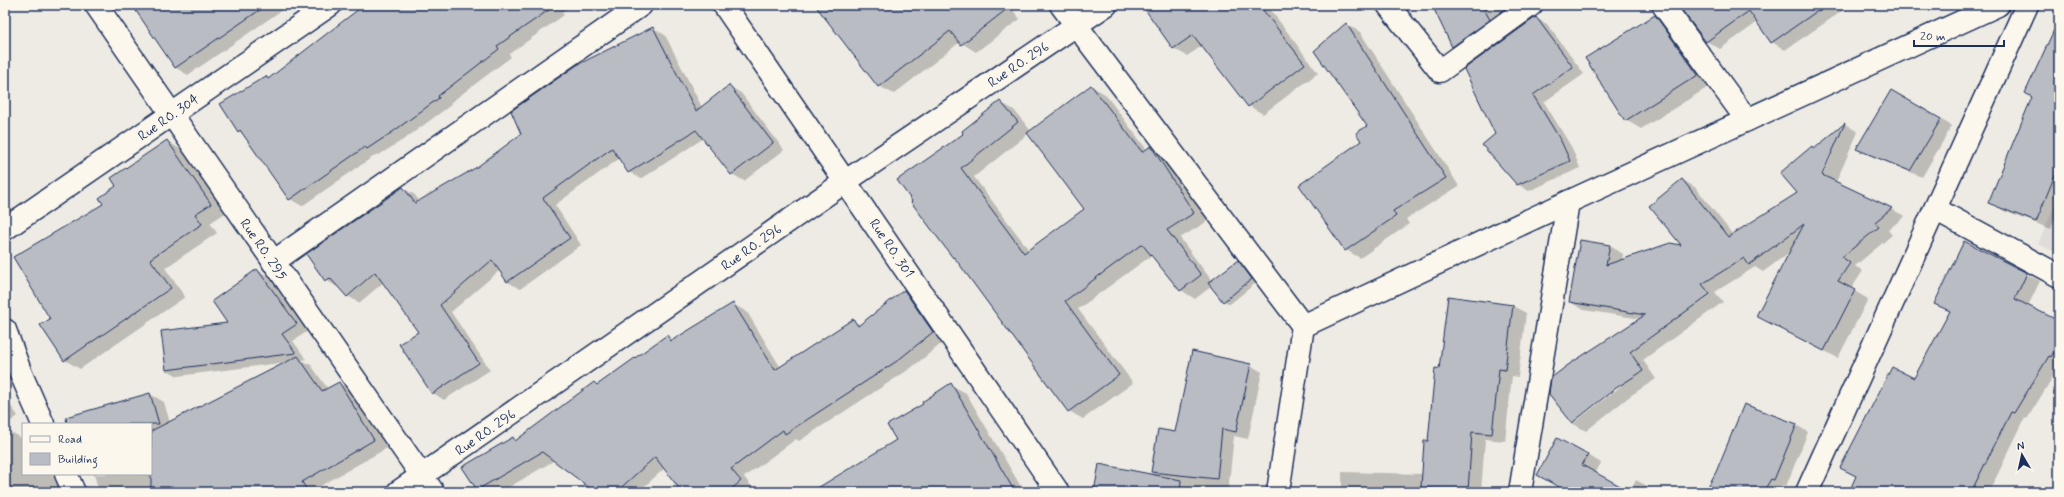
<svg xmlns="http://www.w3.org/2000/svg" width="2064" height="497" font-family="Mynerve,sans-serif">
	<rect width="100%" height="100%" fill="#eeebe4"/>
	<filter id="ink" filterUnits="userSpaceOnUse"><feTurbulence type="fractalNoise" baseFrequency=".025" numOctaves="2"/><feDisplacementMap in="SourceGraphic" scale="8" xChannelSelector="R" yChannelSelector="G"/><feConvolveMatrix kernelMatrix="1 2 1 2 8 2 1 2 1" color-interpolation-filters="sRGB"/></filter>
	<g filter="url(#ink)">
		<polygon fill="#deddda" points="2059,195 2059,254 2038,244"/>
		<g fill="#0003" fill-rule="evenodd">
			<polygon points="133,5 281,5 280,6 282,10 188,75 176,68"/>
			<polygon points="366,5 572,5 562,12 564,15 509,54 511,57 450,103 451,105 406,138 379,155 377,154 302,206 290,199 244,134 238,131 266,77 269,79"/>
			<polygon points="761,5 772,5 767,9"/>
			<polygon points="815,5 1018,5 1012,9 1020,19 976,52 960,42 894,94 879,86"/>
			<polygon points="1147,5 1267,5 1318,73 1263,114 1249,106 1202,46 1187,56 1173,48"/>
			<polygon points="1433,5 1534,5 1467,54 1453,46"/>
			<polygon points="1680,5 1851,5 1785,50 1772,42 1758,22 1720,49 1706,41"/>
			<polygon points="1655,16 1670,25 1713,84 1641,129 1626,120"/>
			<polygon points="1536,18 1547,24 1584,74 1544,102 1572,148 1580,168 1529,191 1517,184 1496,134"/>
			<polygon points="1346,24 1360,32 1459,186 1406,219 1409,224 1360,258 1346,250 1363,142 1368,126"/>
			<polygon points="653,28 665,35 702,107 729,86 741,93 784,150 744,181 732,174 704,138 641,179 629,172 620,158 555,205 581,245 520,289 508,282 500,270 451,312 490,370 444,400 433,393 420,332 384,282 359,303 348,296 339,286 337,287 326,280 403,188 415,195 419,201 477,168 523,135"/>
			<polygon points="2059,37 2059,209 2051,229 2004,211 1990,202"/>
			<path d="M1091 86 1105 94 1147 150 1151 147 1166 155 1208 221 1180 238 1212 281 1238 261 1243 265 1257 282 1230 304 1224 301 1212 286 1195 299 1181 290 1152 255 1078 309 1133 383 1083 419 1069 411 957 259 953 257 912 203 965 134 1000 102 1014 110 1031 131ZM1029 133 1085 209 1029 250 974 177Z"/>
			<polygon points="1892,91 1952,126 1922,177 1869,155 1858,149"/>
			<path d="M1845 124 1858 132 1836 182 1905 216 1888 230 1892 235 1855 266 1863 271 1851 289 1868 299 1838 358 1771 323 1791 251 1763 272 1755 267 1715 292 1723 302 1643 360 1656 379 1630 396 1586 431 1572 423 1641 319 1584 310 1570 302 1610 246 1623 254 1622 261 1683 246V180L1696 188 1733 235 1798 193 1812 148 1815 149ZM1829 155H1832L1821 180 1819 179ZM1620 385 1621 386 1575 422V419Z"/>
			<polygon points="167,141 182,150 225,213 210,223 217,233 165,268 185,297 80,369 65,360 51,319 105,204 118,186"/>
			<polygon points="1964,243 2040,281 2028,306 2059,322 2059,367 2027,419 2025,418 1989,492 1850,492 1857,477 1841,468 1914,380 1951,312 1936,304"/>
			<polygon points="257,270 268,276 308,331 293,341 306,359 302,360 311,365 328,389 339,383 353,391 387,448 315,489 316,492 99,492 94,474 151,474 151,424 80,424 150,394 164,402 170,423 288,362 178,376 167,370 229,323"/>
			<polygon points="904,291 918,299 946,340 911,368 799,441 796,439 744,477 756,492 683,492 665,468 638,492 596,492 555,460 501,492 481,492 477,490 513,438 517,441 594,383 598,385 667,336 674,340 733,304 747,312 781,368 853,321 861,325"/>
			<polygon points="1513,306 1526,313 1518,377 1512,376 1505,441 1485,439 1481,492 1342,492 1342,472 1423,474 1440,370"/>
			<polygon points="1250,365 1262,372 1248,439 1234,436 1228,492 1095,492 1152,476 1159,430 1175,433"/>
			<polygon points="951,385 966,393 1024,492 815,492 898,440 924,404"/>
			<polygon points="5,398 18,416 5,425"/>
			<polygon points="1796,425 1808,432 1786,486 1782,485 1778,492 1706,492"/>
			<polygon points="13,433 23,439 23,474 51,474 64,492 5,492 5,436"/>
			<polygon points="1588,455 1601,463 1595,474 1628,492 1569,492 1552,483"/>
			<polygon points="1636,480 1658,492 1629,492"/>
		</g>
		<g fill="#b9bcc3" stroke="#1b2f5e">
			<polygon points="132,5 267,5 175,68"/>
			<polygon points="364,5 556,5 497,46 499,49 438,96 439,98 394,131 367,149 365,147 289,200 240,130 238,132 220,104 266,76 268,79"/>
			<polygon points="815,5 1012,5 961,45 950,31 878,87"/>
			<polygon points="1142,5 1259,5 1305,64 1248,107 1193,35 1173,49"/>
			<polygon points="1432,5 1482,5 1490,20 1452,47"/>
			<polygon points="1678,5 1826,5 1771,43 1749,11 1706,42"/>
			<polygon points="1655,15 1698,75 1625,121 1585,58"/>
			<polygon points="1536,17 1573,67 1533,95 1561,141 1570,161 1517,185 1482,145 1495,134 1464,69"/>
			<polygon points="2059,19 2059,165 2036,222 1988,203 2032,97 2025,93"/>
			<polygon points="1346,23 1446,178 1393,211 1396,216 1345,251 1299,185 1361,141 1356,133 1367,126 1314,51"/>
			<polygon points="653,27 696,111 729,85 773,143 731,175 696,130 628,173 612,148 543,198 570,238 507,282 492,260 440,305 479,363 432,394 399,344 418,332 375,272 347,297 330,278 325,281 306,254 403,187 415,203 477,167 521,134 511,111 577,65"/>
			<polygon points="1091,85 1142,152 1151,146 1194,213 1167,230 1201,275 1180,291 1142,244 1065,301 1119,375 1068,412 954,257 953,258 911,202 912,201 897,180 963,134 962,131 1000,101 1018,122 961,168 1024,253 1084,209 1027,133"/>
			<polygon points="1891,90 1941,119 1910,171 1856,149"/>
			<polygon points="1845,123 1822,175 1892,208 1875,222 1879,227 1842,257 1850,263 1838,281 1855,290 1824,351 1756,316 1804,224 1749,265 1744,258 1702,284 1710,294 1630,352 1643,371 1616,388 1572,423 1549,394 1551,378 1568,365 1645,315 1569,302 1580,240 1610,245 1606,265 1670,243 1681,245 1649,206 1682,179 1728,237 1797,193 1780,173 1812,146 1814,149"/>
			<polygon points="167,140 211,204 195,214 202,224 150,259 171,288 64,361 40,325 50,319 13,257 103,204 99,198 116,186 111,178"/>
			<polygon points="1964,241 2027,273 2015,299 2059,321 2059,342 2051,357 2049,356 2014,413 2011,412 1971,492 1849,492 1856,476 1840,468 1892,367 1914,378 1950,311 1934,304"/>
			<polygon points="1238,260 1252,279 1223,302 1208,283"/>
			<polygon points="257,269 297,324 282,334 296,353 166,370 161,331 227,323 212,301"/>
			<polygon points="904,290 933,332 897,361 785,434 783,430 731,469 741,481 728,492 682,492 655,457 616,492 595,492 542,452 477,490 462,467 513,437 515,441 594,382 597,385 667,335 671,341 733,303 775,370 853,319 858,326"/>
			<polygon points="1448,296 1513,305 1505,370 1499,369 1492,434 1472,432 1468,491 1421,488 1424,441 1428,441 1435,368 1439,369"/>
			<polygon points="1192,351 1251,364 1236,432 1222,429 1217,479 1151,472 1158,429 1175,432"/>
			<polygon points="298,356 322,391 339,382 374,440 302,482 308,492 151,492 151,431"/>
			<polygon points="951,383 1015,492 811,492 896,440 887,425 923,404 922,402"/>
			<polygon points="150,393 159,424 67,424 66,417"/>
			<polygon points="1744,404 1797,424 1774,480 1771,479 1763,492 1705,492 1716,472"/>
			<polygon points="1557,438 1588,455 1582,465 1631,492 1568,492 1537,475"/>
			<polygon points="1099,464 1181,480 1180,492 1094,492"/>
		</g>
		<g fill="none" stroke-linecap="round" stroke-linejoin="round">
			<defs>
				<g id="minor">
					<polyline points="96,5 433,492"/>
					<polyline points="724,5 1058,492"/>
					<polyline points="1061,5 1303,326 1568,202 1998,5"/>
					<polyline points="1388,5 1440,71 1531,5"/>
					<polyline points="1663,5 1747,120"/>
					<polyline points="1935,209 2059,276"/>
					<polyline points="5,229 330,5"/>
					<polyline points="273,262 641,5"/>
					<polyline points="5,330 21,374 43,424"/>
					<polyline points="66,474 74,492"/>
					<polyline points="398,492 846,181 1106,5"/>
					<polyline points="1278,492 1303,326"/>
					<polyline points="1520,492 1568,202"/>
					<polyline points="1807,492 2027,5"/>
				</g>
			</defs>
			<use href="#minor" stroke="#1b2f5e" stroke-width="25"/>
			<use href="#minor" stroke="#fbf7ec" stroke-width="22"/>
		</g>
	</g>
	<g text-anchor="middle" stroke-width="3" stroke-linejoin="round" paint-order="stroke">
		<g font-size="14" fill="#1b2f5e" stroke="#fbf7ec">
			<text transform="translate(1018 64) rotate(-34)" y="5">Rue RO. 296</text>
			<text transform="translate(168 117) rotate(-35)" y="5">Rue RO. 304</text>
			<text transform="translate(751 247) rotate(-35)" y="5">Rue RO. 296</text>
			<text transform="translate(892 248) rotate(56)" y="5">Rue RO. 301</text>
			<text transform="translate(264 249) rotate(55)" y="5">Rue RO. 295</text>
			<text transform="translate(485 432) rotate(-35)" y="5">Rue RO. 296</text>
		</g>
	</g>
	<rect width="2064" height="497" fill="none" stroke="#fbf7ec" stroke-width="20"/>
	<rect x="10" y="10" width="2044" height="477" fill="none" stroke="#1b2f5e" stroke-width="1.5" filter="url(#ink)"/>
	<rect x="22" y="423" width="130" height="52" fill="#fbf7ec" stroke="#a1a7b3"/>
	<rect x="30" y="436" width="20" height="6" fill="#fbf7ec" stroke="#a1a7b3"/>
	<text x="58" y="443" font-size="12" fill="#1b2f5e">Road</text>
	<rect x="30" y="453" width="20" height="12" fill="#b9bcc3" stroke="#a1a7b3"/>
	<text x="58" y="463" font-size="12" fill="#1b2f5e">Building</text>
	<g transform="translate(2022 455) rotate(351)" stroke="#fbf7ec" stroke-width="3" paint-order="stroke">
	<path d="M0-3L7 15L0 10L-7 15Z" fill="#1b2f5e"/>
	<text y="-6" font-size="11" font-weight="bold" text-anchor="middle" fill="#1b2f5e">N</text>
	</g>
	<path d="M1914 40v6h90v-6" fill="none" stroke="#1b2f5e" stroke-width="2"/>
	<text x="1920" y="40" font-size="12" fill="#1b2f5e" stroke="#fbf7ec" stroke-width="3" paint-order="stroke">20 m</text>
</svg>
